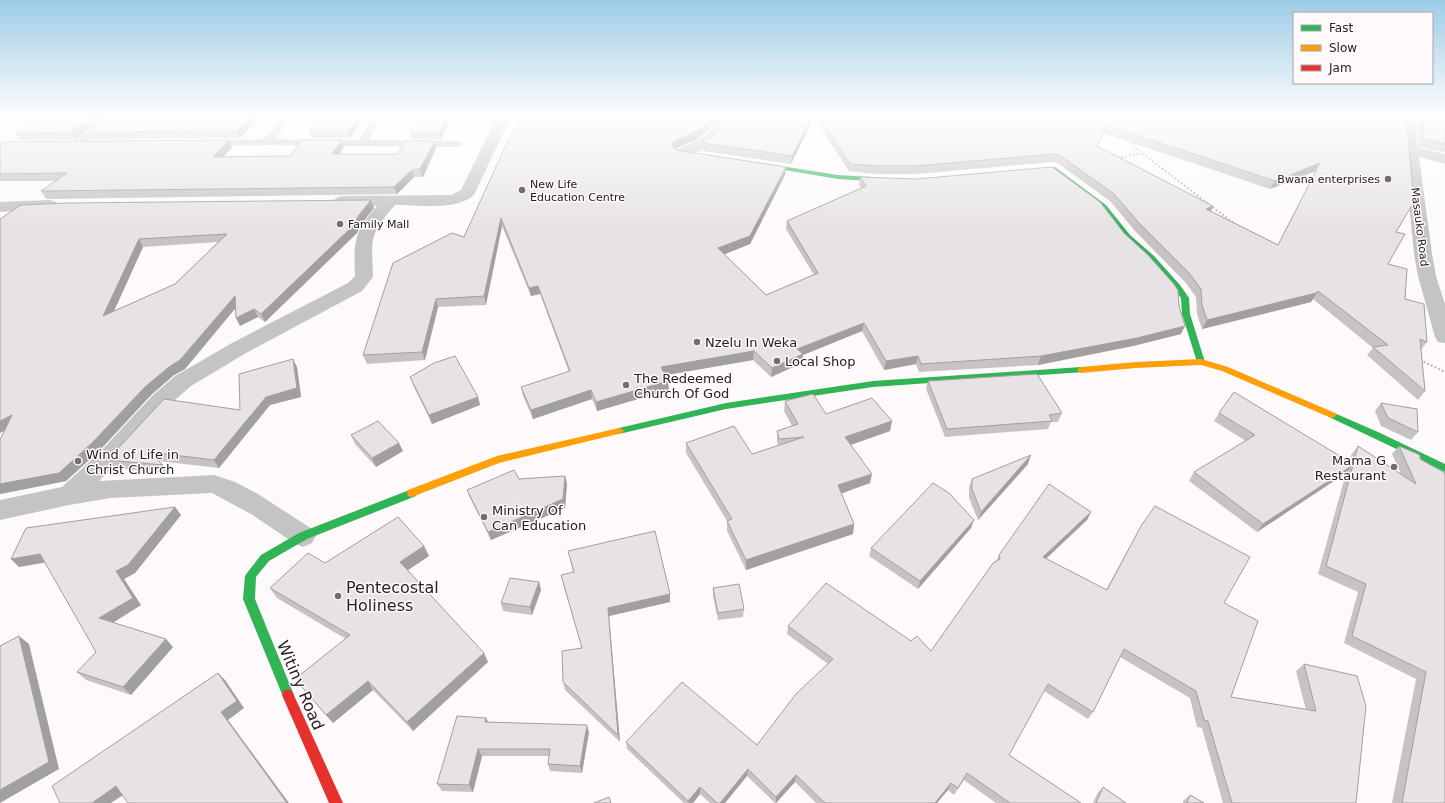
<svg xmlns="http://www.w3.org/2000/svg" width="1445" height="803" font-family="'DejaVu Sans',sans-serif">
	<rect width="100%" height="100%" fill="#fefafc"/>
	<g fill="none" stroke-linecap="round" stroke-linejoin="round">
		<g stroke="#b8b9b8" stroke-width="2" stroke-dasharray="2 2" stroke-linecap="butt">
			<polyline points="1128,140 1142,153 1236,225"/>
			<polyline points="1117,158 1142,153"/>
			<polyline points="1420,360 1445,372"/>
		</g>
		<g fill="#c3c4c4" fill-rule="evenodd">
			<polygon points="108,116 118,116 81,147 73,147 72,145 73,143"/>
			<polygon points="283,116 293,116 275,139 359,140 374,116 382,116 369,140 457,141 462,144 457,147 267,145 209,146 204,143 209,140 264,139"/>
		</g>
		<g fill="#c3c4c4" fill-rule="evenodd">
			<path d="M497 116H511L474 195C456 211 418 205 395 205 368 236 372 238 373 277L362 291 246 353 191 386 168 406 116 464 99 481 214 475 235 482 258 494 312 529 316 536 312 543 303 547 294 543 251 514 212 493 111 498 69 505 0 520V500L62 487 100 452 152 396 175 376 232 343 348 283 355 276C354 242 353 233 377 206H342L336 204 334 201 336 198 342 196 451 195 461 190Z"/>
			<path d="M718 116H732C730 123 728 128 724 134 715 144 689 159 676 156L674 153 676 150C693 142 713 136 718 116Z"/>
			<polygon points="1402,116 1416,116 1418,148 1445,154 1445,164 1419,157 1432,254 1436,276 1445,304 1445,343 1438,342 1435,337 1418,276 1414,254 1404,151"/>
			<polygon points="50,200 56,202 58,205 56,208 0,212 0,202"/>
		</g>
		<g fill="#30b455" fill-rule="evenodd">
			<polygon points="756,162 838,175 888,178 891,180 888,182 838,179 754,165 754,163"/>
			<polygon points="1051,167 1055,167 1106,205 1130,235 1154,256 1180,285 1189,298 1190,314 1205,362 1204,364 1198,364 1197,362 1182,314 1181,298 1174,289 1148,260 1126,237 1102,207 1052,170 1048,170 1048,168"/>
			<polygon points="1081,367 1084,368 1085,370 1084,372 873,387 726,409 619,434 616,433 614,431 616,429 619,428 726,403 873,381"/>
			<polygon points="1332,412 1378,432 1445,464 1445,472 1329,417 1327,415"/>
			<polygon points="412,489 416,490 417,493 416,496 307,539 269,561 256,577 255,599 294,695 292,699 288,701 284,699 243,599 245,576 247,573 261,555 299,533"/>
		</g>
		<g fill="#ff9f0a" fill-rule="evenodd">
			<polygon points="1201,359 1228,367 1335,413 1337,415 1332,418 1329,417 1222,371 1201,365 1136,368 1081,373 1077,370 1081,367 1136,362"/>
			<polygon points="619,428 622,429 624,431 622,433 499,463 412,497 408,496 407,493 408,490 497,456"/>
		</g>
		<polygon fill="#e5322d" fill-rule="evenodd" points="288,689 292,691 343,803 329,803 282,695 284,691"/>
	</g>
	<g fill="#c7c3c5" fill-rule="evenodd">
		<polygon points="107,116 75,140 20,140 15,133"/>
		<polygon points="260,116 240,138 92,139 88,132"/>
		<polygon points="366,116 350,138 312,138 309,131"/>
		<polygon points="420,116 452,116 441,139 412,139 410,132"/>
		<polygon points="522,116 717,116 714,122 706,132 695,140 675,149 675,150 786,167 785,175 750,244 724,254 766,295 814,275 786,229 787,221 861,188 859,185 860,177 1181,334 1133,346 1038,365 919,372 916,364 884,370 862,331 803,355 802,363 771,377 753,360 665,375 669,390 597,411 592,399 533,419 523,396 521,387 569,372 540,294 531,296 502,226 486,305 438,307 425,360 367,364 363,355 464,237"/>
		<path d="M731 116H1406L1396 232 1388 264 1427 342 1421 350 1425 391 1418 400 1367 355 1373 348 1313 299 1311 302 1202 329 1197 314 1196 297 1185 282 1135 231 1111 202 1059 164 1053 162 915 174H876L849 171 814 118 791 164 703 151V143L725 127ZM1103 133 1270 189 1316 171 1278 245 1211 211 1097 146Z"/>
		<polygon points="1417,116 1445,116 1445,151 1444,152 1419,147"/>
		<polygon points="229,140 232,147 223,157 290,156 344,147 339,154 398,154 436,148 423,177 414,177 397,194 46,199 41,191 56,181 0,181 0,145"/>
		<path d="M374 208 362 223 357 233 265 322 258 317 240 326 235 308 185 369 174 375 151 395 99 451 66 481 0 494V440L4 430 0 433V219ZM218 242 175 284 114 311 143 247Z"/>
		<polygon points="297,367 301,397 270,405 219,468 158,461 163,465 169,473 114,468 107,460 240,410"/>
		<polygon points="410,377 478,397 480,405 432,424 413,385"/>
		<polygon points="928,381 1062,413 1058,422 1051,422 1048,429 945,437 926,389"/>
		<polygon points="785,401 826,414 890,431 851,445 870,483 841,494 854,524 853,534 746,570 727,531 727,521 686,453 686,443 752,454 778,446 777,441 777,431 792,426 784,411"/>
		<polygon points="1381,403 1418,432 1411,440 1381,426 1375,411"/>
		<polygon points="1219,413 1350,462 1351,455 1358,446 1401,474 1392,454 1399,446 1420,455 1445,803 1392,803 1416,679 1344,643 1358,592 1318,574 1346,473 1257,532 1189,481 1194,472 1246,441 1214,421"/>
		<polygon points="351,435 403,451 376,467 355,444"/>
		<polygon points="1028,464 978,520 969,498 969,487 972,479"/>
		<polygon points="565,476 567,484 565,508 491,540 470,498 467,490 519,479"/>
		<polygon points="175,507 181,515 135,573 124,579 141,605 113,623 173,647 131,695 86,680 77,672 96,652 45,562 19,567 11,559"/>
		<polygon points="1091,512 1087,520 1046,559 1106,590 1141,526 1224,603 1231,697 1306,710 1296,671 1304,664 1356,803 1223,803 1202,728 1197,727 1190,698 1120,657 1093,712 1088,719 1044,691 1009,755 1081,803 996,803 964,780 954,795 948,790 937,803 816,803 795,782 776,803 775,803 747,776 725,803 710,803 700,794 693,803 684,803 627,749 626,742 757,745 828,664 787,634 788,626 911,641 931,651 996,561 999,555"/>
		<polygon points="971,528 918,589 869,556 871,548"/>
		<polygon points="424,546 429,556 408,570 488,662 413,731 373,690 333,723 295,679 346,639 277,598 270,588 325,563"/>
		<polygon points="568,551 670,602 609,616 620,742 565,690 563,682 582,648 563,583 573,572"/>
		<polygon points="539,582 541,590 532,615 503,611 501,603"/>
		<polygon points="713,588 744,609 743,617 718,620 713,596"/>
		<polygon points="489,722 589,732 582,773 550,771 548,764 549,756 482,756 473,792 442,791 437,784"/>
		<polygon points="1103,787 1126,803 1093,803 1097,794"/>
		<polygon points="1190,795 1204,803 1183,803 1183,801"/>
	</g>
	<g fill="#a29fa0">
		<polygon points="93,116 107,116 75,140 71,132"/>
		<polygon points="251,116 260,116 240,138 237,131"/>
		<polygon points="359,116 366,116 350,138 348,131"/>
		<polygon points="447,116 452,116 441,139 439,132"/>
		<polygon points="713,116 717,116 714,122 706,132 695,140 675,149 673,152 672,144 675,141"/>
		<polygon points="812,116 814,116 814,118 791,164 792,156"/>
		<polygon points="229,140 232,147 216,164 213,157"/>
		<polygon points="342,140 344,147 334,162 332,154"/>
		<polygon points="435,141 436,148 423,177 420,169"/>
		<polygon points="1320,163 1316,171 1270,189 1275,181"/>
		<polygon points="786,167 785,175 750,244 718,257 718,248"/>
		<polygon points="412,170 414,177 397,194 394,187"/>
		<polygon points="371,200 374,208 362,223 357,233 265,322 261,314 359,215"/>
		<polygon points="1213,206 1210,214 1206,209"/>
		<polygon points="501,218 502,226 486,305 484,296"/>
		<polygon points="139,239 143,247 108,324 103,316"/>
		<polygon points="538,286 540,294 531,296 529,288"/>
		<polygon points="1318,291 1311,302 1202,329 1207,320"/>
		<polygon points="235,296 239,304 185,369 174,375 151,395 99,451 66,481 0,494 0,484"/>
		<polygon points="436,299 438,307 425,360 422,352"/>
		<polygon points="254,309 258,317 240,326 236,318"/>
		<polygon points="864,323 862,331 803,355 802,363 771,377 772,368 797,349"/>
		<polygon points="1185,326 1181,334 1133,346 1038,365 1041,356"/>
		<polygon points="754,351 753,360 661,376 661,367"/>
		<polygon points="918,356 916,364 884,370 886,361"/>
		<polygon points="293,359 297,367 301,397 270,405 219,468 214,460"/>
		<polygon points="668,381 669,390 597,411 596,402"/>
		<polygon points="591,390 592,399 533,419 531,410"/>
		<polygon points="478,397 480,405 432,424 429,415"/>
		<polygon points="12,415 19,423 0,433 0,421"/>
		<polygon points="892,421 890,431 844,447 845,437"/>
		<polygon points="399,443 403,451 376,467 372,458"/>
		<polygon points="1031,455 1028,464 978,520 981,512"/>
		<polygon points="1353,465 1346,473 1257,532 1263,524"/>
		<polygon points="872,474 870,483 836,495 838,485"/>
		<polygon points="565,476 567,484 565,508 491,540 488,532"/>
		<polygon points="175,507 181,515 135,573 124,579 141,605 107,626 99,618 116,571"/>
		<polygon points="1091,512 1087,520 1039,565 1043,557"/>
		<polygon points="974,520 971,528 918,589 920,581"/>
		<polygon points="854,524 853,534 746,570 746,560"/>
		<polygon points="424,546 429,556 405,572 400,562"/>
		<polygon points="40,554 48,562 19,567 11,559"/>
		<polygon points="539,582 541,590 532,615 530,607"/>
		<polygon points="670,594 670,602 609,616 620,742 618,735 608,608"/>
		<polygon points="19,636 29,644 59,769 0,803 0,790"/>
		<polygon points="166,639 173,647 131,695 123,687"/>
		<polygon points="484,653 488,662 413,731 407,722"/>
		<polygon points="218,673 225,680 244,708 228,720 289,803 287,803 221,712"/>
		<polygon points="368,681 373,690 333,723 326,715"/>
		<polygon points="486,718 490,725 485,722"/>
		<polygon points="587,725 589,732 582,773 580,766"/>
		<polygon points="478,749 482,756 473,792 469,785"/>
		<polygon points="748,769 747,776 725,803 720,803"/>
		<polygon points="796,775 795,782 776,803 776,797"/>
		<polygon points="951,783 948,790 937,803 935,803"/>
		<polygon points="116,786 126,793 111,803 92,803"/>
		<polygon points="700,787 700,794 693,803 689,803 688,801"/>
	</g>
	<g fill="#e7e3e5" stroke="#a29fa0" fill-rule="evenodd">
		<polygon points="37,116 93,116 71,132 15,133"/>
		<polygon points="108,116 251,116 237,131 88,132"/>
		<polygon points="321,116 359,116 348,131 309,131"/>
		<polygon points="420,116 447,116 439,132 410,132"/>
		<polygon points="522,116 713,116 706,125 695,132 675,141 672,144 675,150 786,167 750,236 718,248 766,295 818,273 787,221 866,186 860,177 916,179 1052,167 1100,202 1124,233 1148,255 1173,283 1178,290 1179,306 1185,326 1137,338 1041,356 921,364 918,356 886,361 864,323 797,349 803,354 772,368 754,351 661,367 668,381 596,402 591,390 531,410 521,387 570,371 538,286 529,288 501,218 484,296 436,299 422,352 363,355 393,263 452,233 464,237 505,147"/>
		<polygon points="731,116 812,116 792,156 703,143 725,127"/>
		<path d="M818 116H1406L1414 202 1396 232 1405 234 1388 264 1407 269 1405 299 1424 304 1427 342 1420 339 1425 391 1373 347 1388 345 1318 291 1316 293 1207 320 1202 305 1201 289 1189 273 1139 223 1114 194 1061 156 1055 154 916 166H877L850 164ZM1106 125 1275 181 1320 163 1278 245 1206 209 1213 206 1097 146Z"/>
		<polygon points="1423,116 1445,116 1445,144 1424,139"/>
		<polygon points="229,140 213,157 290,156 302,140 342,140 332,154 398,154 405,141 435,141 420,169 412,170 394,187 41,191 67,173 0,174 0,145 3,142"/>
		<path d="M371 200 359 215 354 225 261 314 254 309 236 318 235 296 180 360 169 367 145 387 92 443 59 473 0 484V440L12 415 0 421V219L21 205 67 203ZM227 234 175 284 103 316 139 239Z"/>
		<polygon points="455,356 478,397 429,415 410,377 434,363"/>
		<polygon points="293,359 297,388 266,397 214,460 149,452 163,465 107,460 164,399 240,410 239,374"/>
		<polygon points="1037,374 1062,413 1049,415 1052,421 947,429 928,381"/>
		<polygon points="1234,392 1353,464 1358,446 1416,484 1399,446 1420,455 1420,459 1445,473 1445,803 1402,803 1426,672 1352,636 1366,584 1326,566 1353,465 1263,524 1194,472 1255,435 1219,413"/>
		<polygon points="813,394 826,414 872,398 892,421 845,437 872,474 838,485 854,524 746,560 727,521 732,519 686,443 734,426 752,454 804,437 779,439 777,431 798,424 785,401"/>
		<polygon points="1381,403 1417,409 1418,432 1388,418"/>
		<polygon points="378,421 399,443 372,458 351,435"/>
		<polygon points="1031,455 981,512 972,489 972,479"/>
		<polygon points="514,470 519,479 565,476 563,499 488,532 467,490"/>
		<polygon points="933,483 949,493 974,520 920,581 871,548"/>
		<polygon points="1049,484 1091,512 1043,557 1107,590 1141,526 1155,506 1250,557 1224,603 1258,621 1231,697 1316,711 1304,664 1357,676 1366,706 1356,803 1232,803 1208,721 1204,720 1196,691 1124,649 1093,712 1048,684 1009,755 1081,803 1010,803 967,773 958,788 951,783 935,803 825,803 796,775 776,797 748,769 720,803 717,803 700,787 688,801 626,742 682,682 757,745 796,694 833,659 788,626 826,583 911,641 917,636 931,651 993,563 1000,559 999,555"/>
		<polygon points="175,507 128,565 116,571 133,598 99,618 166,639 123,687 77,672 96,652 40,554 11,559 26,528"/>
		<polygon points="398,517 424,546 400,562 484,653 407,722 368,681 326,715 295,679 350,635 270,588 308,553 325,563"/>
		<polygon points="655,531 670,594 608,608 618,735 563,682 562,651 582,648 561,575 574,572 568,551"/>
		<polygon points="510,578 539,582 530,607 501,603"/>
		<polygon points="739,584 744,609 718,613 713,588"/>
		<polygon points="19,636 49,762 0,790 0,646"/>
		<polygon points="218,673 237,701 221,712 287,803 128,803 116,786 92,803 60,803 52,786"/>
		<polygon points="457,716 486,718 485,722 587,725 580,766 548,764 550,749 478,749 469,785 437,784"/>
		<polygon points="1103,787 1126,803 1096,803"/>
		<polygon points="1190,795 1204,803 1187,803"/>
		<polygon points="609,797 611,803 594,803"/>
	</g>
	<linearGradient id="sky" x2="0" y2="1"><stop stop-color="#9dcce6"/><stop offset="0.51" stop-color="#fffdfe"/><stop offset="1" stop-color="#fffdfe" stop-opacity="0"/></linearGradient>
	<rect width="1445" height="228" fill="url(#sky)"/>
	<g fill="#726e70" stroke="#fff9fc" stroke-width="1.5">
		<circle cx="1388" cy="179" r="4"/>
		<circle cx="522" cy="190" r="4"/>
		<circle cx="340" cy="224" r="4"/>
		<circle cx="697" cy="342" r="4"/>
		<circle cx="777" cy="361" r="4"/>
		<circle cx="626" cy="385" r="4"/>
		<circle cx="78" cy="461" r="4"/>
		<circle cx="1394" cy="467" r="4"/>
		<circle cx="484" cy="517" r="4"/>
		<circle cx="338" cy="596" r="4"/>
	</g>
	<g text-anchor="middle" stroke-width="3" stroke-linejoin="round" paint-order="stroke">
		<g font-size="11" fill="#262224" stroke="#fff9fc" text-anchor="start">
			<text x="1380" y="183" text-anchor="end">Bwana enterprises</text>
			<text x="530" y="188">New Life<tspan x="530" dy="13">Education Centre</tspan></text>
			<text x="348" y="228">Family Mall</text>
		</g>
		<g font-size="11" fill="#262224" stroke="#fff9fc">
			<text transform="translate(1420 227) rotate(83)" y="4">Masauko Road</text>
		</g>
		<g font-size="13" fill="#262224" stroke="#fff9fc" text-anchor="start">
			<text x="705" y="347">Nzelu In Weka</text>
			<text x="785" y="366">Local Shop</text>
			<text x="634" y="383">The Redeemed<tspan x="634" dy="15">Church Of God</tspan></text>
			<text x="86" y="459">Wind of Life in<tspan x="86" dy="15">Christ Church</tspan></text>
			<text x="1386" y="465" text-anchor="end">Mama G<tspan x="1386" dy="15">Restaurant</tspan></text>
			<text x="492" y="515">Ministry Of<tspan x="492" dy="15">Can Education</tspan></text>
		</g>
		<g font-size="16" fill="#262224" stroke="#fff9fc" text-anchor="start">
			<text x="346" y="593">Pentecostal<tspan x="346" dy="18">Holiness</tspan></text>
		</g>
		<g font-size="16" fill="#262224" stroke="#fff9fc">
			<text transform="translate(301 685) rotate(67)" y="6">Witiny Road</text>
		</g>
	</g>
	<rect x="1293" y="12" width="140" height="72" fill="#fff9fc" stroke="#a8a3a6"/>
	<rect x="1301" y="25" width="20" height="6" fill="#30b455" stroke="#a8a3a6"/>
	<text x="1329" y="32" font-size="12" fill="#262224">Fast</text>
	<rect x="1301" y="45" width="20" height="6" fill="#ff9f0a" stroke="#a8a3a6"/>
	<text x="1329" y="52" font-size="12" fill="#262224">Slow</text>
	<rect x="1301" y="65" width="20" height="6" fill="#e5322d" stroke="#a8a3a6"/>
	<text x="1329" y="72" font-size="12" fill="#262224">Jam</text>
</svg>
